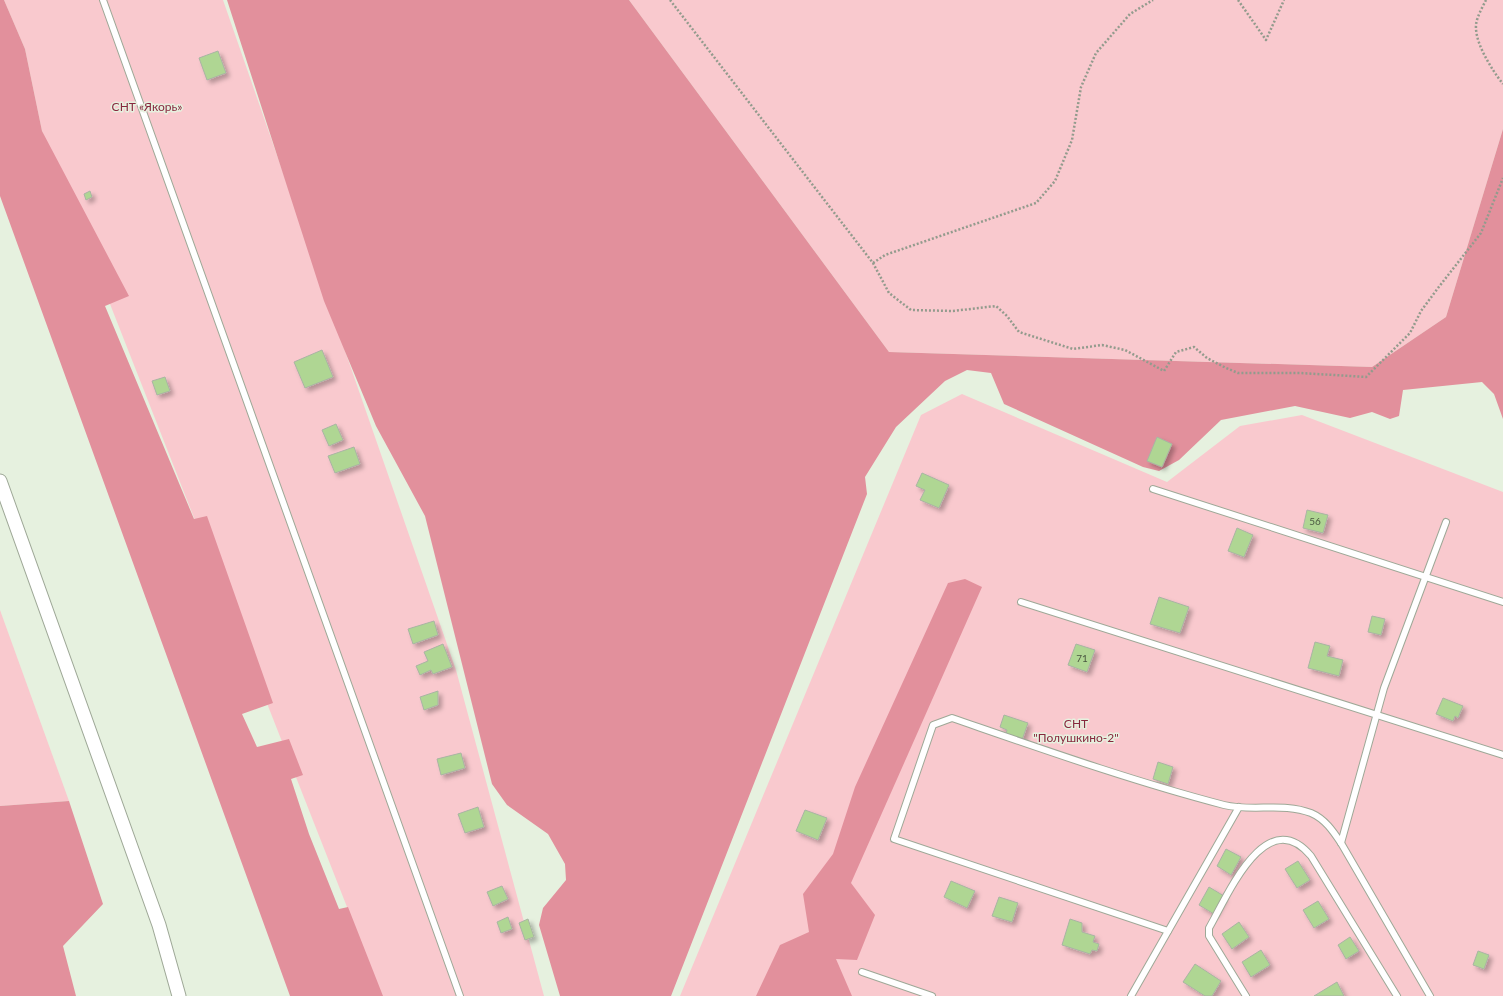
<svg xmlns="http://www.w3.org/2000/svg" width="1503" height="996" font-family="Lato,sans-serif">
	<defs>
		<filter id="shadow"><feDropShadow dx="3.5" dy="3.5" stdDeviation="2" flood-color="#0004"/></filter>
	</defs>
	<rect width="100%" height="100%" fill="#e6f1df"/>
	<g fill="#f9c9ce">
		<polygon points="4,0 223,0 456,670 544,996 382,996 42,131 25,49"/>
		<polygon points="629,0 1503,0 1503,129 1446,317 1372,367 889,352"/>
		<polygon points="962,394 1167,482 1240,426 1302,415 1503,492 1503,996 680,996 921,415"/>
		<polygon points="0,610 69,801 0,806"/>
	</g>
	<g fill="#e2909c">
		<polygon points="0,0 4,0 25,49 42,131 129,296 105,306 194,519 207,516 273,703 242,714 257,747 289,739 303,775 291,779 309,834 339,909 348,907 383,996 290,996 0,196"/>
		<polygon points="227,0 629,0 889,352 1372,367 1446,317 1503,129 1503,419 1494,394 1482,382 1403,390 1399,416 1390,419 1372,412 1350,418 1295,406 1221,420 1179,460 1159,471 1143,467 1004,404 991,373 967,370 945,381 896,427 865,477 867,494 671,996 560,996 539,925 543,908 566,880 565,864 548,834 507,805 492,784 425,516 376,426 324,301"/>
		<polygon points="965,579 982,587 851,883 875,915 857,960 836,959 852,996 756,996 780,945 809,932 803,894 833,854 855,787 948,583"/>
		<polygon points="69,801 103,904 63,946 76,996 0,996 0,806"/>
	</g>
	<g fill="#afd693" stroke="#a9b4a3" filter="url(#shadow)">
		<polygon points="218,51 226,73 207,80 199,58"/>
		<polygon points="90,191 92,197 86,200 84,194"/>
		<polygon points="322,350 333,377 305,388 294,362"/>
		<polygon points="165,377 170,391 157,395 152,381"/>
		<polygon points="336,424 343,440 329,446 322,430"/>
		<polygon points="1157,437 1172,444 1162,467 1147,461"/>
		<polygon points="354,447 360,464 335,473 328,456"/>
		<polygon points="922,473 949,485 939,508 920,500 925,490 916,486"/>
		<polygon points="1307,510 1328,515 1323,533 1303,528"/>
		<polygon points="1237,528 1253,535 1244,557 1228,551"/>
		<polygon points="1159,597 1189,607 1180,633 1150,624"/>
		<polygon points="1372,616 1385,619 1381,635 1368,632"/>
		<polygon points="434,621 438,635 413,644 408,629"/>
		<polygon points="1315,642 1330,646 1327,656 1343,660 1339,676 1308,668"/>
		<polygon points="443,644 452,667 433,674 431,670 420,675 416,666 428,661 424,652"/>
		<polygon points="1076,644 1095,650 1087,672 1068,665"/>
		<polygon points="438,691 438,705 424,710 420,697"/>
		<polygon points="1443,698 1463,706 1458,718 1455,716 1453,721 1436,714"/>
		<polygon points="1004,715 1028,723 1022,740 1006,734 1007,730 1000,727"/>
		<polygon points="461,753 465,768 441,775 437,759"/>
		<polygon points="1158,762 1173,767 1168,784 1153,779"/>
		<polygon points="478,807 484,827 465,833 458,814"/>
		<polygon points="805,810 827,818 818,840 796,831"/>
		<polygon points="1226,849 1241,857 1231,875 1217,866"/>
		<polygon points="1298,861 1310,880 1297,888 1285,869"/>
		<polygon points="951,881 975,891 967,908 944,897"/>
		<polygon points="502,886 508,899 493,906 487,892"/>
		<polygon points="1209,887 1224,896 1214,914 1199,905"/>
		<polygon points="999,897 1018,903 1012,922 992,916"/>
		<polygon points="1318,901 1329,919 1314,928 1303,910"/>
		<polygon points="508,917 512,929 501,933 497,922"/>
		<polygon points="528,919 534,937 525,940 519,923"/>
		<polygon points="1070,919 1082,923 1082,932 1095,936 1093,942 1099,944 1097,951 1092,950 1090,954 1062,945"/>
		<polygon points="1239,922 1249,937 1232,949 1222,934"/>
		<polygon points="1350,937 1359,951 1346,959 1338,945"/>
		<polygon points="1261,950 1270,965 1251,977 1242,962"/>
		<polygon points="1478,951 1489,955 1484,969 1473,965"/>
		<polygon points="1195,964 1221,981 1212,996 1205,996 1183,982"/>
		<polygon points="1337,982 1344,996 1314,996"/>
	</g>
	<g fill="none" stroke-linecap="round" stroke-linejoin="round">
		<defs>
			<g id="service">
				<polyline points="103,0 460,996"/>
				<polyline points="1153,489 1503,602"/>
				<polyline points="1021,602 1503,755"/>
				<polyline points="1341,843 1384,688 1446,522"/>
				<path d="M1168 931 894 839 933 725 952 718C1042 749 1132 781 1224 805 1253 812 1283 802 1311 813 1325 819 1333 831 1341 843L1430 996"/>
				<polyline points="862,972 932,996"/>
				<polyline points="1131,996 1239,807"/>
				<path d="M1246 996 1209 936V928C1227 897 1266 802 1311 856L1397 996"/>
			</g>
			<polyline id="minor" points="0,481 159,925 179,996"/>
		</defs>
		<use href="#service" stroke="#9ea897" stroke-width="8"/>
		<use href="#minor" stroke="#9ea897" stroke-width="15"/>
		<g stroke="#939b8d" stroke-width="2.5" stroke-dasharray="2 2" stroke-linecap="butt">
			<polyline points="670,0 873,263 889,293 911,310 953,311 996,306 1007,316 1019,332 1073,349 1102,345 1125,350 1164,371 1176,352 1194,347 1207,358 1226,368 1238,373 1301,373 1366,377 1410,333 1421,311 1438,288 1481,233 1503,178"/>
			<polyline points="1238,0 1266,40 1284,0"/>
			<path d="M1486 0C1483 6 1479 13 1477 20 1471 38 1492 70 1503 84"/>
			<polyline points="873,263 885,255 1036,203 1055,181 1072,140 1081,87 1096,53 1130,14 1153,0"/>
		</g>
		<use href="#service" stroke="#fff" stroke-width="6"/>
		<use href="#minor" stroke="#fff" stroke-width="13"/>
	</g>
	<g text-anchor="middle" stroke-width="3" stroke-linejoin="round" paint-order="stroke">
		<g font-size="10" fill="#4a5741">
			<text x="1315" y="525">56</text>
			<text x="1082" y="662">71</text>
		</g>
		<g font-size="12" fill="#87283e" stroke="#e6f1df">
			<text x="147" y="111">СНТ «Якорь»</text>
			<text x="1076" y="728">СНТ<tspan x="1076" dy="14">"Полушкино-2"</tspan></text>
		</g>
	</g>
</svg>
